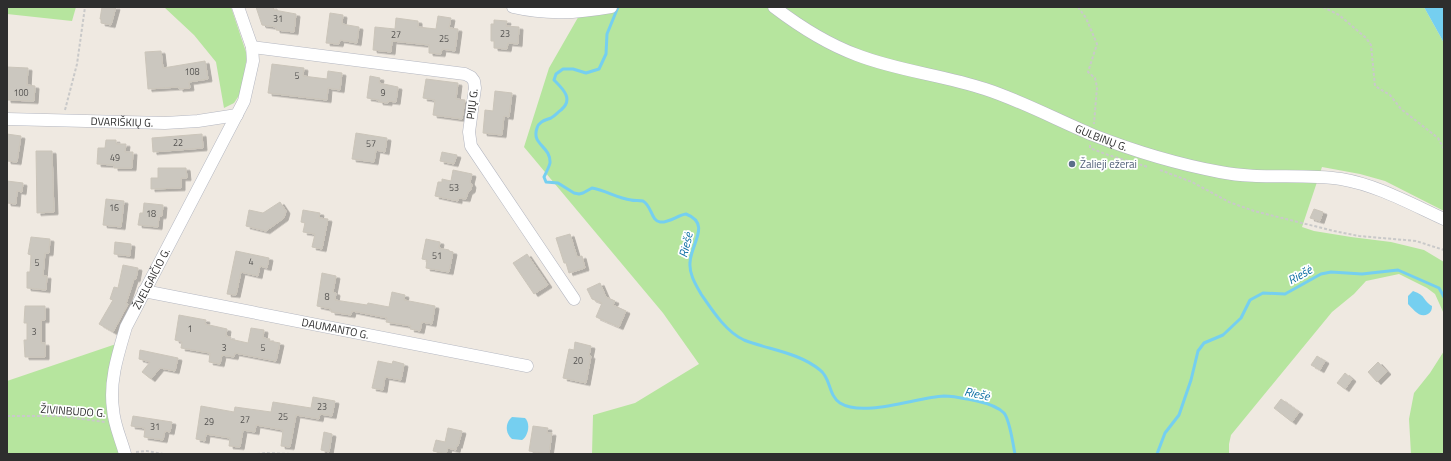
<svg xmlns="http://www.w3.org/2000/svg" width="1451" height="461" font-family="'Titillium Web',sans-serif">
	<defs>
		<filter id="shadow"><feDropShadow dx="4" dy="2.5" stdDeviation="0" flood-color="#0004"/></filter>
	</defs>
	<rect width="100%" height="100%" fill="#efe9e1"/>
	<g fill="#b6e59e">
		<polygon points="7,7 76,7 72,21 7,14"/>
		<polygon points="164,7 231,7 247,55 242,91 234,103 224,108 216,62 194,35"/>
		<polygon points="584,7 1424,7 1444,43 1444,211 1385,181 1360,174 1322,167 1302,227 1314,231 1351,237 1391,242 1424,250 1444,262 1444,314 1435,294 1427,288 1399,274 1366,281 1354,294 1332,312 1231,435 1229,444 1229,454 592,454 593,415 635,403 699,364 663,313 524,147 549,68"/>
		<polygon points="116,344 120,454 7,454 7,381"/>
		<polygon points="1444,351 1444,454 1411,454 1409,419 1414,393 1430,373"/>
	</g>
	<g fill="#75cff0">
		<polygon points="1424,7 1444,7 1444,43"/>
		<path d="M1413 291C1427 296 1422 300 1432 306 1432 310 1431 312 1428 314 1420 319 1413 309 1408 304V296Z"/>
		<path d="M512 417 525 418C531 424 528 436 522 440L512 439C505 433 505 423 512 417Z"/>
	</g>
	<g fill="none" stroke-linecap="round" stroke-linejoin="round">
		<g stroke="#75cff0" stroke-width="3">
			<path d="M618 7 607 34 606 54 599 69 586 73 573 69H563L556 74 554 80C563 89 574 99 561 110 558 112 555 116 551 118 546 120 539 121 537 128 531 145 551 146 550 163 549 167 546 173 544 177L546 182 558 183 574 193 579 194 583 193 592 188C605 190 617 198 631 200 634 201 640 200 643 201 652 206 651 221 660 222 669 223 678 215 686 214 712 224 690 245 690 263 689 274 696 285 701 294 712 310 726 332 744 340 769 350 798 352 820 370 831 378 828 395 840 403 864 418 917 397 944 396 955 396 966 399 977 401 986 403 997 406 1004 413 1010 420 1013 445 1015 454"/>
			<polyline points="1157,454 1165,433 1179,415 1191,380 1198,351 1204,343 1223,335 1241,318 1250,300 1263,293 1285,294 1321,274 1331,272 1362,274 1398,270 1439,288 1444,297"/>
		</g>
	</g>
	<g fill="#cbc7bf" stroke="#cbc5ba" filter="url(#shadow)">
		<polygon points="102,7 116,7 111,25 101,23 101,19 100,19"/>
		<polygon points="256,7 273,7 274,10 296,14 294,32 276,30 276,27 262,25"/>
		<polygon points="330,13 343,15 342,24 359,27 357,43 340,40 339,44 326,43"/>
		<polygon points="438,16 451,18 449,28 458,29 455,51 442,49 441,54 429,53 429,45 392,41 391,52 373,50 375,27 395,29 396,18 418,21 418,27 436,29"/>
		<polygon points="494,20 507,21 506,26 519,27 518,44 508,43 507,49 494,48 494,41 491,41 491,24 494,24"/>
		<polygon points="161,51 163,68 205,61 208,79 189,82 190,88 179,89 179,87 148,89 145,52"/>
		<polygon points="272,64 304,68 303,76 327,79 328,71 342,73 340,90 328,88 327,100 268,93"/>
		<polygon points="7,67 28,68 27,85 35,86 34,101 7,100"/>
		<polygon points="370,76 380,78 379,83 398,87 396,102 388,101 388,103 379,102 379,100 367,98"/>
		<polygon points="426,79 458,83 456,99 465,100 462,119 433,115 435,100 423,98"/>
		<polygon points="495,91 512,93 509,117 504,116 502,135 483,133 485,110 493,111"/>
		<polygon points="356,133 387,138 385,152 376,150 374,162 352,159"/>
		<polygon points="7,134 21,136 17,162 7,161"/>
		<polygon points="202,134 203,148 153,152 152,138"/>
		<polygon points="106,140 116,140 116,144 126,144 125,152 133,152 132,168 114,168 114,165 97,164 98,148 105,148"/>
		<polygon points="36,151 52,151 54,212 37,213"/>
		<polygon points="442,152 457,155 454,164 440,161"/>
		<polygon points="158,168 186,168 187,178 181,178 181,188 151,189 151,178 158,178"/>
		<polygon points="453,170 472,174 470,182 472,185 471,190 468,192 466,199 458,198 458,201 435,196 438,182 442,182 442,179 451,181"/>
		<polygon points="7,181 23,183 22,192 17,191 16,204 7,203"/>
		<polygon points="106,199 124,201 121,227 103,225"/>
		<polygon points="280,202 286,211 284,218 266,231 246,226 249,210 263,213"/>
		<polygon points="144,203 163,205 162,216 159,216 158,227 138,225 140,213 143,213"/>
		<polygon points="1314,209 1323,212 1320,221 1310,218"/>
		<polygon points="303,210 320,213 319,218 328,219 322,249 312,247 315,234 303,232 305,223 301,222"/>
		<polygon points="570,234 577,257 582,256 585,268 569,273 566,263 564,263 556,238"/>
		<polygon points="31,237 50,239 49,253 45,253 43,276 47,276 46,290 27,288 27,272 30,272 31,255 28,254"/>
		<polygon points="426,239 440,242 439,248 449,250 449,251 453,252 449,272 426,268 427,260 422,259"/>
		<polygon points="115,242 131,244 130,256 114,254"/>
		<polygon points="236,251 269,258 267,268 260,266 258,276 241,272 236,295 227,294"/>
		<polygon points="527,254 548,285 534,294 513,263"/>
		<polygon points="123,265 138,268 136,279 134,279 126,304 128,304 113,332 99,324 113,300 110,299 114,287 118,288"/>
		<polygon points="322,273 336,276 333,292 336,293 335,300 367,305 368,303 389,307 392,292 405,295 404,300 435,306 432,324 422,322 420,331 410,329 411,326 386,322 387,318 352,311 351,315 331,312 331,309 317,306"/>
		<polygon points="600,283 606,297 615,301 613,305 626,311 619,327 596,317 602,303 592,299 587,289"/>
		<polygon points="25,306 45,306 45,320 41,320 41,343 45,343 45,357 25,357 24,340 27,340 27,323 24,323"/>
		<polygon points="179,315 206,320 205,324 227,329 226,336 231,337 230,339 248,343 251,328 264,330 263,338 270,339 269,341 280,343 276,361 235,353 234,357 222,355 220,364 209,362 210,353 181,348 182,342 175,340"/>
		<polygon points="575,342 591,346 589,356 591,356 586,383 563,378 569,349 574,350"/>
		<polygon points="140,350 178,358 175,371 160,368 151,379 142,372 150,362 139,359"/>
		<polygon points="1317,356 1325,361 1320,370 1311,365"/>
		<polygon points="378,361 392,364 393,361 404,364 401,380 385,377 383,390 372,388"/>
		<polygon points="1378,362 1387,372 1377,382 1368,372"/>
		<polygon points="1345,373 1352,379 1345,389 1337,383"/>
		<polygon points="313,397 335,401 332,416 320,414 319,419 296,415 290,447 281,446 283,430 256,425 255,432 243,430 240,447 229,446 230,438 206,434 205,441 196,439 201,406 234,412 235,407 271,412 273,402 311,408"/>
		<polygon points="1281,399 1299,412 1292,422 1274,408"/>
		<polygon points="133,416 172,422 170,432 165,431 163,440 144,437 145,428 131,426"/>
		<polygon points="533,426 548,428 547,433 552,433 549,454 529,451"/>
		<polygon points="448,428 462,431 458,446 457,445 456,450 448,448 446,454 433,451 436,440 445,442"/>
		<polygon points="324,432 332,434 329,452 321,450"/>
	</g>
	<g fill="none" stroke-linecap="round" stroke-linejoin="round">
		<defs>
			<g id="minor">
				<path d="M513 7C547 15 576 13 611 7"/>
				<path id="s1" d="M774 7C799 26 827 44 857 55 898 71 943 75 985 89 1022 101 1057 120 1093 135 1134 151 1177 164 1220 172 1260 180 1301 173 1341 179 1377 185 1411 204 1444 219"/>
				<polyline points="252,47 465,74 471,77 474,81 475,88 469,132 471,146 574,299"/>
				<path id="s2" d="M7 119 165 123 198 121 237 115"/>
				<path id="s3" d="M144 291 527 366"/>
				<path id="s4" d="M125 454C121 439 114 425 113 409 109 381 118 354 126 327L244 101 253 61 252 47 238 7"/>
			</g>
		</defs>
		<use href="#minor" stroke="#b4b7c1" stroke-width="13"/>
		<g stroke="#c9c9c9" stroke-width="2" stroke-dasharray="3 2" stroke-linecap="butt">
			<polyline points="1078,7 1086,18 1097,44 1088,72 1095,78 1097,87 1094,124"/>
			<polyline points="1323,7 1339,15 1366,38 1371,45 1375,86 1390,95 1401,109 1438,138 1444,149"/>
			<polyline points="65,110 77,64 85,7"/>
			<polyline points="1090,145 1090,148 1108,155 1148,167"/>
			<polyline points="1160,170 1192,182 1229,202 1254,211 1334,231 1359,236 1416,241 1444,250"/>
			<polyline points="7,416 60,416 105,422"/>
			<polyline points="136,452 147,451 163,454"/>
			<polyline points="257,454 265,453 292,454"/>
		</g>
		<use href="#minor" stroke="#fff" stroke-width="12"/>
	</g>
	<circle fill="#5c6f8a" stroke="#fff" stroke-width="1.5" cx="1072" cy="164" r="4"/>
	<g text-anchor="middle" stroke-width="3.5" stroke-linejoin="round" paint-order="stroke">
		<g font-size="9" fill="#555452">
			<text x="278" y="22">31</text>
			<text x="505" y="37">23</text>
			<text x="396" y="38">27</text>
			<text x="444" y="42">25</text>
			<text x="192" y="75">108</text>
			<text x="297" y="79">5</text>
			<text x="21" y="96">100</text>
			<text x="383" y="96">9</text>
			<text x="178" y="146">22</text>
			<text x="371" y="147">57</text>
			<text x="115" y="161">49</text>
			<text x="454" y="191">53</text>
			<text x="114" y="211">16</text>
			<text x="151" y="217">18</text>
			<text x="437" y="259">51</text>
			<text x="251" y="265">4</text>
			<text x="37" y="266">5</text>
			<text x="327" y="300">8</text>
			<text x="190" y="332">1</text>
			<text x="34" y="335">3</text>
			<text x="224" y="351">3</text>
			<text x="263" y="351">5</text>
			<text x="578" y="364">20</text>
			<text x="322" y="410">23</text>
			<text x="283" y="420">25</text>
			<text x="245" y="423">27</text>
			<text x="209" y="425">29</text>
			<text x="155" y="430">31</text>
		</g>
		<g font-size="11" fill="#2e2e2e" stroke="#fff">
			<text transform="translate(472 104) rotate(-83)" y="4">PIJŲ G.</text>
			<text dy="4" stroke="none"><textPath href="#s2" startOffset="115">DVARIŠKIŲ G.</textPath></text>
			<text dy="4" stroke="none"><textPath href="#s1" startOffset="355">GULBINŲ G.</textPath></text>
			<text dy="4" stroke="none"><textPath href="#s4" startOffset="185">ŽVELGAIČIO G.</textPath></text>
			<text dy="4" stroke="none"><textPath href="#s3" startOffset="195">DAUMANTO G.</textPath></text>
			<text transform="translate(73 411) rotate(4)" y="4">ŽIVINBUDO G.</text>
		</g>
		<g font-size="11" fill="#4e5e75" stroke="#fff" text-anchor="start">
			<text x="1080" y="168">Žalieji ežerai</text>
		</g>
		<g font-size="12" font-style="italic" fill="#0d6fa3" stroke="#fff">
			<text transform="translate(686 245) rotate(-76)" y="4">Riešė</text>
			<text transform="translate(1300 275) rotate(-29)" y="4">Riešė</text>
			<text transform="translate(977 394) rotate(12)" y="4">Riešė</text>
		</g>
	</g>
	<rect width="1451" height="461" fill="none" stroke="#2e2e2e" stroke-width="16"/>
</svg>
